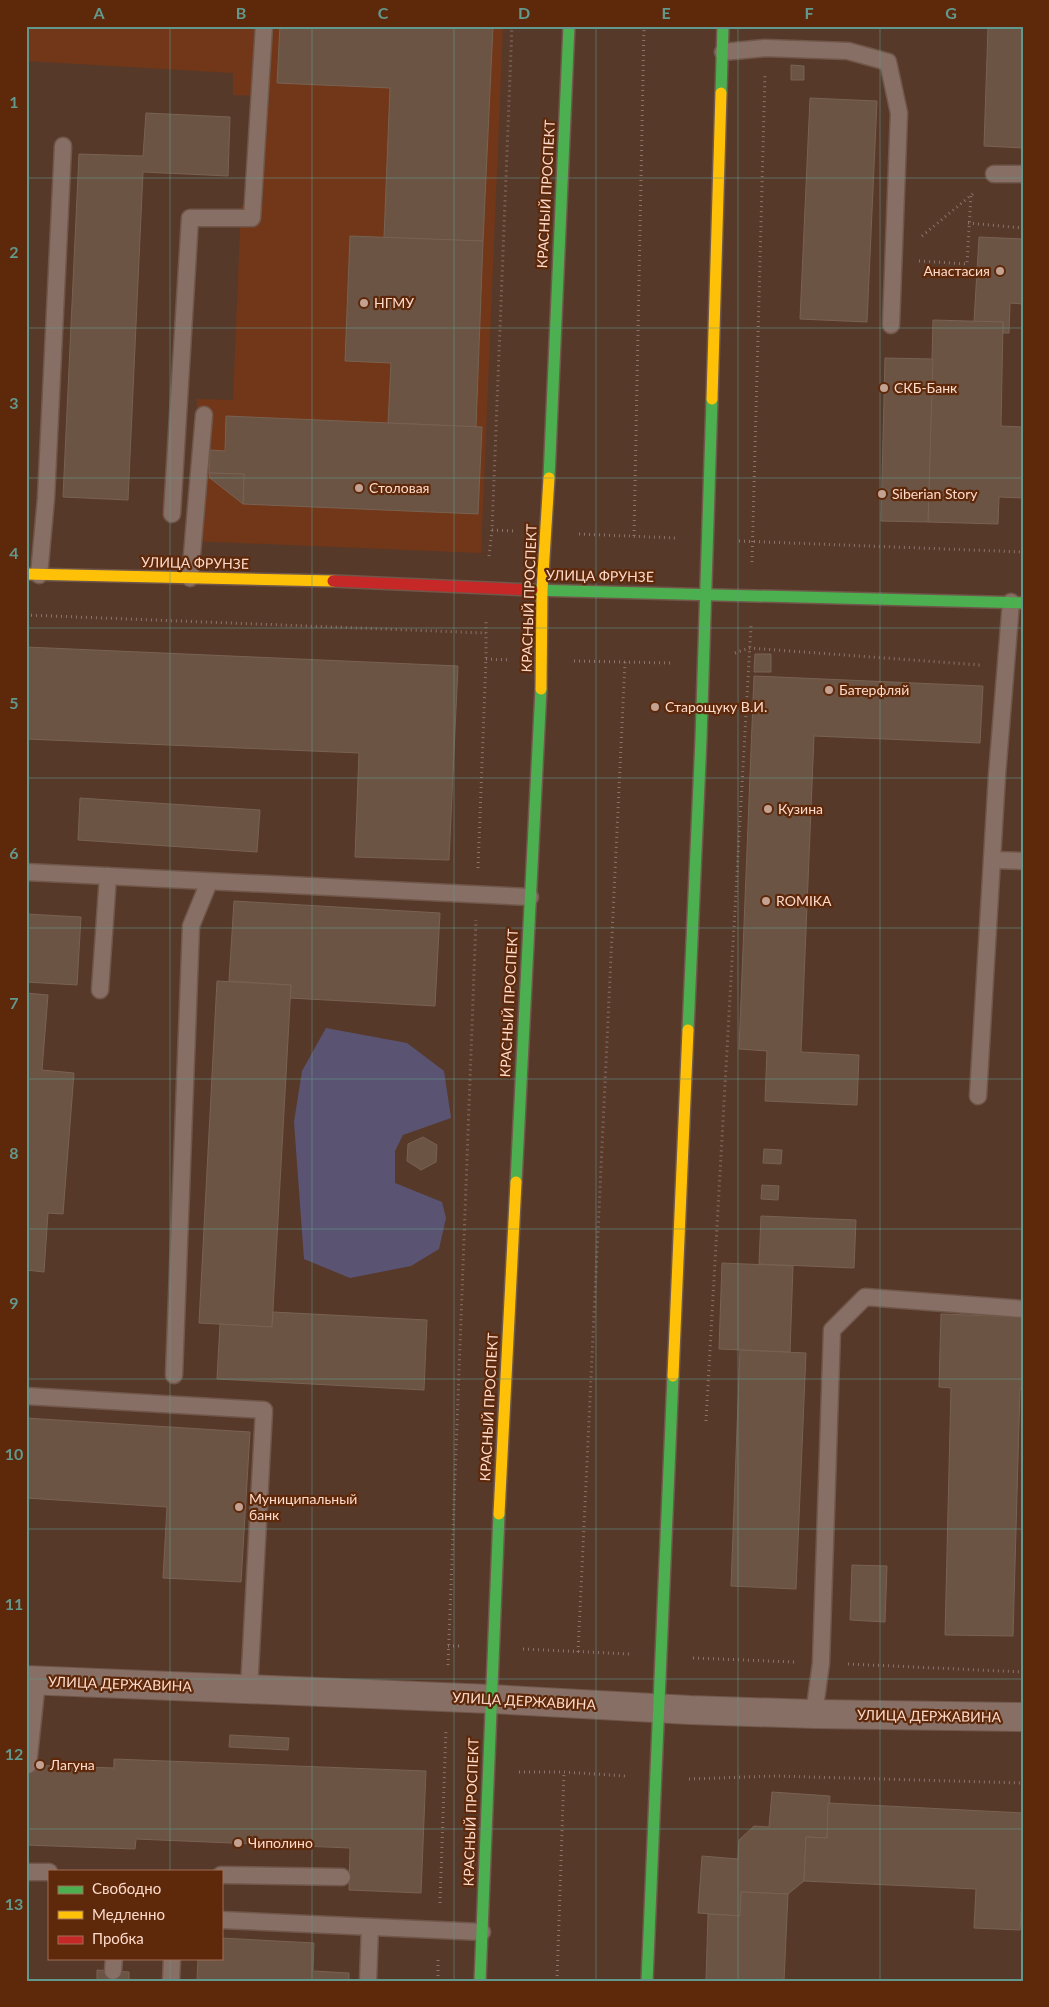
<svg xmlns="http://www.w3.org/2000/svg" width="1049" height="2007" font-family="Lato,sans-serif">
	<rect width="100%" height="100%" fill="#57392a"/>
	<polygon fill="#723719" points="26,26 503,26 481,553 191,541 197,399 233,400 241,206 262,206 267,96 233,95 233,73 26,61"/>
	<polygon fill="#5a5472" points="326,1028 407,1043 444,1071 451,1118 403,1135 395,1151 395,1183 442,1202 446,1218 439,1249 411,1266 350,1278 304,1259 294,1122 302,1071"/>
	<g fill="#6b5444" stroke="#786252">
		<polygon points="280,26 493,26 483,241 384,238 390,88 277,83"/>
		<polygon points="988,26 1023,26 1023,148 984,146"/>
		<polygon points="791,65 804,66 804,80 791,80"/>
		<polygon points="810,98 877,101 867,322 800,319"/>
		<polygon points="146,113 230,117 228,176 143,172 128,500 63,497 79,154 143,156"/>
		<polygon points="350,236 483,241 476,427 388,423 391,363 345,361"/>
		<polygon points="979,237 1023,239 1023,304 1010,303 1009,333 1003,333 1003,322 974,322"/>
		<polygon points="933,320 1003,322 1001,426 1023,427 1023,498 999,497 998,524 928,522"/>
		<polygon points="885,358 933,359 928,522 881,521"/>
		<polygon points="226,416 482,427 478,514 243,504 244,474 209,473 210,450 225,451"/>
		<polygon points="209,473 244,474 243,504 210,478"/>
		<polygon points="26,647 458,666 449,860 355,857 359,753 26,739"/>
		<polygon points="755,654 771,654 771,672 754,672"/>
		<polygon points="754,676 983,686 980,743 814,736 801,1052 859,1055 857,1105 765,1101 767,1051 739,1049"/>
		<polygon points="80,798 260,810 257,852 78,840"/>
		<polygon points="234,901 440,913 435,1006 290,998 291,985 229,981"/>
		<polygon points="26,914 81,917 77,985 26,982"/>
		<polygon points="217,981 291,985 272,1327 199,1323"/>
		<polygon points="26,993 48,995 42,1070 74,1073 63,1214 48,1213 44,1272 26,1270"/>
		<polygon points="423,1137 437,1145 436,1162 421,1170 407,1161 408,1144"/>
		<polygon points="764,1149 782,1150 781,1164 763,1163"/>
		<polygon points="762,1185 779,1186 778,1200 761,1199"/>
		<polygon points="761,1216 856,1220 854,1268 759,1264"/>
		<polygon points="722,1263 793,1266 790,1352 719,1349"/>
		<polygon points="273,1312 427,1320 424,1390 217,1379 220,1324 272,1327"/>
		<polygon points="941,1314 1023,1317 1023,1389 1020,1389 1013,1636 945,1635 951,1388 939,1387"/>
		<polygon points="740,1350 806,1353 796,1589 731,1586"/>
		<polygon points="26,1418 250,1432 241,1582 163,1578 167,1507 26,1498"/>
		<polygon points="852,1565 887,1566 885,1622 850,1620"/>
		<polygon points="230,1735 289,1738 288,1750 229,1747"/>
		<polygon points="114,1759 426,1771 421,1893 349,1890 350,1848 136,1839 135,1849 26,1845 26,1765 114,1768"/>
		<polygon points="772,1792 830,1796 827,1838 806,1837 804,1881 788,1894 741,1892 740,1916 698,1913 702,1856 738,1859 739,1840 754,1826 769,1827"/>
		<polygon points="828,1803 1023,1813 1023,1889 1020,1930 974,1928 976,1889 804,1881 806,1837 827,1838"/>
		<polygon points="741,1892 788,1894 784,1981 706,1981 708,1914 740,1916"/>
		<polygon points="221,1938 314,1943 313,1971 349,1973 349,1981 197,1981 198,1958 221,1958"/>
		<polygon points="97,1970 129,1972 129,1981 97,1981"/>
	</g>
	<g fill="none" stroke-linecap="round" stroke-linejoin="round">
		<defs>
			<g id="lane">
				<polyline points="723,52 765,48 848,51 888,62 899,113 891,325"/>
				<polyline points="994,174 1023,174"/>
				<polyline points="172,514 190,218 252,218 264,26"/>
				<polyline points="39,575 46,498 63,146"/>
				<polyline points="190,578 204,415"/>
				<polyline points="992,860 1023,861"/>
				<polyline points="26,872 530,897"/>
				<polyline points="100,990 108,876"/>
				<polyline points="978,1096 997,775 1011,602"/>
				<polyline points="174,1375 191,926 209,882"/>
				<polyline points="26,1396 264,1410 249,1689"/>
				<polyline points="814,1714 821,1663 832,1330 865,1297 1023,1309"/>
				<polyline points="28,1765 37,1681"/>
				<polyline points="26,1872 49,1872"/>
				<polyline points="221,1875 342,1877"/>
				<polyline points="221,1920 482,1932"/>
				<polyline points="113,1971 114,1958"/>
				<polyline points="171,1981 172,1958"/>
				<polyline points="368,1981 370,1927"/>
			</g>
			<polyline id="street" points="26,1680 491,1699 690,1710 814,1714 1023,1717"/>
			<g id="fast">
				<polyline points="721,93 723,26"/>
				<polyline points="549,478 569,26"/>
				<polyline points="532,590 1023,603"/>
				<polyline points="688,1030 701,739 712,399"/>
				<polyline points="516,1182 541,689"/>
				<polyline points="480,1981 499,1514"/>
				<polyline points="647,1981 673,1376"/>
			</g>
			<g id="slow">
				<polyline points="712,399 721,93"/>
				<polyline points="26,574 333,581"/>
				<polyline points="541,689 542,590 549,478"/>
				<polyline points="673,1376 688,1030"/>
				<polyline points="499,1514 516,1182"/>
			</g>
			<polyline id="jam" points="333,581 532,590"/>
		</defs>
		<use href="#lane" stroke="#70574a" stroke-width="19"/>
		<use href="#street" stroke="#70574a" stroke-width="30"/>
		<use href="#fast" stroke="#70574a" stroke-width="14"/>
		<use href="#slow" stroke="#70574a" stroke-width="14"/>
		<use href="#jam" stroke="#70574a" stroke-width="14"/>
		<g stroke="#8a746b" stroke-width="3" stroke-dasharray="1 4" stroke-linecap="butt">
			<polyline points="968,223 1023,228"/>
			<polyline points="922,236 975,192"/>
			<polyline points="919,261 967,264 971,195"/>
			<polyline points="492,530 515,531"/>
			<polyline points="579,534 675,538"/>
			<polyline points="634,536 644,26"/>
			<polyline points="739,541 1023,552"/>
			<polyline points="489,556 492,530 512,26"/>
			<polyline points="752,562 765,74"/>
			<polyline points="26,615 486,633"/>
			<polyline points="735,653 749,648 980,665"/>
			<polyline points="486,659 511,660"/>
			<polyline points="574,661 671,663"/>
			<polyline points="478,868 486,659 486,620"/>
			<polyline points="706,1421 751,626"/>
			<polyline points="448,1646 460,1646"/>
			<polyline points="523,1649 630,1654"/>
			<polyline points="578,1652 625,662"/>
			<polyline points="693,1658 794,1662"/>
			<polyline points="848,1664 1023,1672"/>
			<polyline points="448,1665 476,920"/>
			<polyline points="519,1772 564,1772 625,1776"/>
			<polyline points="689,1779 775,1776 1023,1783"/>
			<polyline points="440,1903 446,1729"/>
			<polyline points="438,1981 438,1956"/>
			<polyline points="557,1981 564,1772"/>
		</g>
		<use href="#lane" stroke="#876f65" stroke-width="16"/>
		<use href="#street" stroke="#876f65" stroke-width="28"/>
		<use href="#fast" stroke="#4caf50" stroke-width="11"/>
		<use href="#slow" stroke="#ffc107" stroke-width="11"/>
		<use href="#jam" stroke="#c62828" stroke-width="11"/>
	</g>
	<path fill="none" stroke="#62998e" stroke-width="1" stroke-opacity="0.55" d="M170 26V1871M312 26V1981M454 26V1981M596 26V1981M738 26V1981M880 26V1981M26 178H1023M26 328H1023M26 478H1023M26 628H1023M26 778H1023M26 928H1023M26 1079H1023M26 1229H1023M26 1379H1023M26 1529H1023M26 1679H1023M26 1829H1023M170 1958V1981"/>
	<g fill="#c3a292" stroke="#5e280a" stroke-width="2">
		<circle cx="1000" cy="271" r="5"/>
		<circle cx="364" cy="303" r="5"/>
		<circle cx="884" cy="388" r="5"/>
		<circle cx="359" cy="488" r="5"/>
		<circle cx="882" cy="494" r="5"/>
		<circle cx="829" cy="690" r="5"/>
		<circle cx="655" cy="707" r="5"/>
		<circle cx="768" cy="809" r="5"/>
		<circle cx="766" cy="901" r="5"/>
		<circle cx="239" cy="1507" r="5"/>
		<circle cx="40" cy="1765" r="5"/>
		<circle cx="238" cy="1843" r="5"/>
	</g>
	<g text-anchor="middle" stroke-width="4.5" stroke-linejoin="round" paint-order="stroke">
		<g font-size="14" fill="#fddaca" stroke="#5e280a">
			<text transform="translate(546 194) rotate(-87)" y="5">КРАСНЫЙ ПРОСПЕКТ</text>
			<text transform="translate(195 563) rotate(1)" y="5">УЛИЦА ФРУНЗЕ</text>
			<text transform="translate(600 576) rotate(1)" y="5">УЛИЦА ФРУНЗЕ</text>
			<text transform="translate(529 598) rotate(-88)" y="5">КРАСНЫЙ ПРОСПЕКТ</text>
			<text transform="translate(509 1003) rotate(-87)" y="5">КРАСНЫЙ ПРОСПЕКТ</text>
			<text transform="translate(489 1407) rotate(-87)" y="5">КРАСНЫЙ ПРОСПЕКТ</text>
			<text transform="translate(120 1684) rotate(2)" y="5">УЛИЦА ДЕРЖАВИНА</text>
			<text transform="translate(524 1701) rotate(3)" y="5">УЛИЦА ДЕРЖАВИНА</text>
			<text transform="translate(929 1716) rotate(1)" y="5">УЛИЦА ДЕРЖАВИНА</text>
			<text transform="translate(471 1812) rotate(-88)" y="5">КРАСНЫЙ ПРОСПЕКТ</text>
		</g>
		<g font-size="14" fill="#fddaca" stroke="#5e280a" text-anchor="start">
			<text x="990" y="276" text-anchor="end">Анастасия</text>
			<text x="374" y="308">НГМУ</text>
			<text x="894" y="393">СКБ-Банк</text>
			<text x="369" y="493">Столовая</text>
			<text x="892" y="499">Siberian Story</text>
			<text x="839" y="695">Батерфляй</text>
			<text x="665" y="712">Старощуку В.И.</text>
			<text x="778" y="814">Кузина</text>
			<text x="776" y="906">ROMIKA</text>
			<text x="249" y="1504">Муниципальный<tspan x="249" dy="16">банк</tspan></text>
			<text x="50" y="1770">Лагуна</text>
			<text x="248" y="1848">Чиполино</text>
		</g>
	</g>
	<rect width="1049" height="2007" fill="none" stroke="#5e280a" stroke-width="55"/>
	<rect x="48" y="1870" width="175" height="90" fill="#5e280a" stroke="#9e6f57"/>
	<rect x="58" y="1886" width="25" height="8" fill="#4caf50" stroke="#9e6f57"/>
	<text x="92" y="1894" font-size="15" fill="#fddaca">Свободно</text>
	<rect x="58" y="1911" width="25" height="8" fill="#ffc107" stroke="#9e6f57"/>
	<text x="92" y="1920" font-size="15" fill="#fddaca">Медленно</text>
	<rect x="58" y="1936" width="25" height="8" fill="#c62828" stroke="#9e6f57"/>
	<text x="92" y="1944" font-size="15" fill="#fddaca">Пробка</text>
	<rect x="28" y="28" width="994" height="1952" fill="none" stroke="#62998e" stroke-width="2"/>
	<g font-size="16" text-anchor="middle" font-weight="bold" fill="#62998e">
		<text x="99" y="19">A</text>
		<text x="241" y="19">B</text>
		<text x="383" y="19">C</text>
		<text x="524" y="19">D</text>
		<text x="666" y="19">E</text>
		<text x="809" y="19">F</text>
		<text x="951" y="19">G</text>
		<text x="14" y="108">1</text>
		<text x="14" y="258">2</text>
		<text x="14" y="409">3</text>
		<text x="14" y="559">4</text>
		<text x="14" y="709">5</text>
		<text x="14" y="859">6</text>
		<text x="14" y="1009">7</text>
		<text x="14" y="1159">8</text>
		<text x="14" y="1309">9</text>
		<text x="14" y="1460">10</text>
		<text x="14" y="1610">11</text>
		<text x="14" y="1760">12</text>
		<text x="14" y="1910">13</text>
	</g>
</svg>
